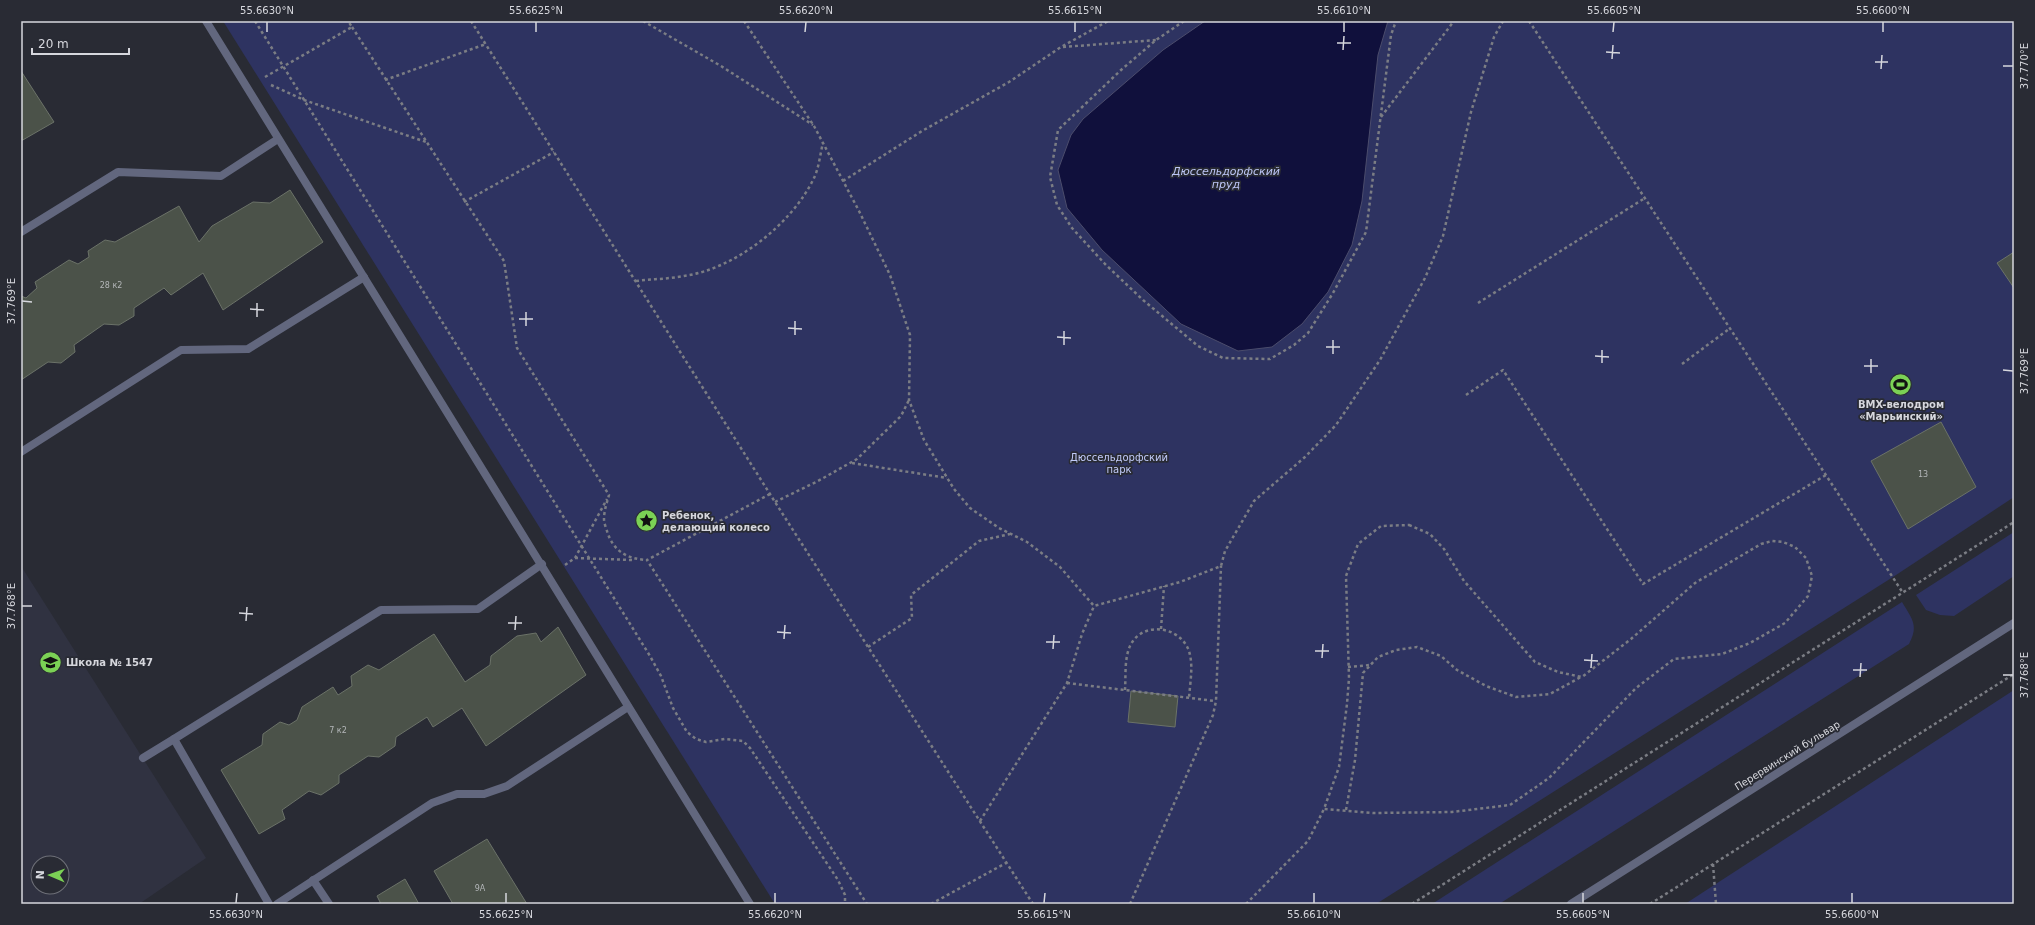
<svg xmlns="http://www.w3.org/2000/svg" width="2035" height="925" font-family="'DejaVu Sans',sans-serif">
	<rect width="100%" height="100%" fill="#292b34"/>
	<path fill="#303241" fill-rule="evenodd" d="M21 566 206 858 139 904H21ZM38 863H62V887H38Z"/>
	<g fill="#2e3361">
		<polygon points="223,21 2014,21 2014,497 1893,577 1376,904 775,904"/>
		<polygon points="2014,532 2014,576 1954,616 1940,615 1926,610 1916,595"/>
		<path d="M1902 602C1912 619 1919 625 1909 644L1499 904H1432Z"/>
		<polygon points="2014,690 2014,904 1685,904"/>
	</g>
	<polygon fill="#10103c" stroke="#4b4c6c" points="1205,21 1388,21 1378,55 1362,201 1352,245 1328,292 1302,324 1272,347 1238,351 1181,324 1102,250 1067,208 1058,170 1071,135 1083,119 1163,50"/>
	<g fill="#4b5249" stroke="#6b7268">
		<polygon points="21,71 54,122 21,141"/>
		<polygon points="290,190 323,242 223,310 203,273 171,295 164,288 134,308 134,316 119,325 104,324 74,345 75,352 61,363 48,362 21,380 21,296 26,298 37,288 35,282 69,260 78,264 89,257 88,251 105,240 115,242 179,206 199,242 212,226 253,202 270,203"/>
		<polygon points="2014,252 2014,288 1997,263"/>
		<polygon points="1941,422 1976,487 1908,529 1871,461"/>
		<polygon points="558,627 586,675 486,746 462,708 433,727 427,717 396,737 395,746 379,757 368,756 339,775 339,783 321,795 309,791 282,810 285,819 259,834 221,770 262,745 263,734 280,722 289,725 297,720 302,707 333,687 338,695 352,686 351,676 368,665 379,670 434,634 465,682 490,665 491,656 517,636 536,633 541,642"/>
		<polygon points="1131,691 1178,696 1175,727 1128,722"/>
		<polygon points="487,839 527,904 453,904 434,871"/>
		<polygon points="405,879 419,904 381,904 377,896"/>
	</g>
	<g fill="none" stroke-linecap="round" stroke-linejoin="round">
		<g stroke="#7b7d84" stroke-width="2.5" stroke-dasharray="3 3" stroke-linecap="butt">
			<polyline points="255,21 650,656 661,676 673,708 687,732 696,739 706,742 725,739 743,741 750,748 838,880 845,895 845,904"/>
			<polyline points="471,21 775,502 1033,904"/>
			<polyline points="643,21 721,66 813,125"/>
			<polyline points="744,21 814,126 859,211 890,275 910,335 909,400 924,440 954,489 970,508 999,528 1027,542 1060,567 1094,606 1180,582 1221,566 1225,551 1254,501 1305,457 1336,425 1380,360 1425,278 1443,236 1471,112 1494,37 1503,21"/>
			<polyline points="1184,21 1156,40 1121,70 1058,130 1050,177 1057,205 1072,228 1105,264 1143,300 1198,346 1223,358 1270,359 1294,345 1308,333 1333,293 1366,232 1391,35 1396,21"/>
			<polyline points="1529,21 1903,593"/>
			<path d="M352 27 504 261 517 348 609 495C607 502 604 511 604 519 604 523 606 528 607 531 613 551 627 559 647 560"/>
			<polyline points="1063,47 1156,40"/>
			<polyline points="265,77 352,27 348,21"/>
			<polyline points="385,80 486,44"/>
			<polyline points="271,85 304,100 426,142"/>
			<polyline points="1381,117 1454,21"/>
			<polyline points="843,181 922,131 1009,82 1061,47 1108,21"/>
			<polyline points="464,202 554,152"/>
			<path d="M636 281C652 279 668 279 684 276 735 269 792 224 814 178 819 168 820 154 823 143"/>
			<polyline points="1478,303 1645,198"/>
			<polyline points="1682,364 1729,329"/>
			<polyline points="1466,395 1503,370 1643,584 1826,475"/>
			<polyline points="852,463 947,478"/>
			<polyline points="770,494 647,560 867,904"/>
			<polyline points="775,502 818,481 857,459 901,416 909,400"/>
			<polygon points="1409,525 1430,534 1444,549 1464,581 1535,662 1558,672 1582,677 1631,639 1695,583 1761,544 1772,541 1783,542 1795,547 1806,558 1812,576 1808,596 1785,623 1750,643 1722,654 1674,659 1636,688 1549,778 1510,805 1452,812 1373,813 1324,809 1339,767 1347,704 1349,678 1346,576 1358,544 1381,526"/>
			<polyline points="575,558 632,560"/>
			<polyline points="565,565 575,558 607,499"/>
			<polyline points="1161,629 1164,586"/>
			<polyline points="868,647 912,618 911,595 979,541 1010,534"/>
			<polyline points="1348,667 1370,665"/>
			<polyline points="1067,683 1215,701"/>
			<path d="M1125 690C1126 675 1124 657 1131 644 1145 619 1185 628 1190 655 1193 668 1190 684 1189 698"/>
			<polyline points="1346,810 1355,760 1363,673 1378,657 1396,650 1417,647 1441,656 1457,670 1486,686 1516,697 1550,694 1581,677"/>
			<polyline points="980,821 1067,683 1082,634 1094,606"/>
			<polyline points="1713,864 1716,904"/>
			<polyline points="931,904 1006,863"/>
			<polyline points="1130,904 1213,715 1216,701 1221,566"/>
			<polyline points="1246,904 1308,841 1324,809"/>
			<polyline points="1412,904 2014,522"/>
			<polyline points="1650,904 2014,674"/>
		</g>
		<g stroke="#62677e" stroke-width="8">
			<polyline points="206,21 750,904"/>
			<polyline points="21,232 118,172 221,176 278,139"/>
			<polyline points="21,452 181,350 248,349 364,277"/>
			<polyline points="174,739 381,610 478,609 542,564"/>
			<polyline points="143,758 174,739 269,904"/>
			<polyline points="313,880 329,904"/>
			<polyline points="277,904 432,803 457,794 484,794 507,786 628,707"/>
		</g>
		<polyline stroke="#62677e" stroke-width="8" points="1571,904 2014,623"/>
	</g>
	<path fill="none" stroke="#d6d7dd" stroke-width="1.5" d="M267 32V22M536 32V22M805 32 806 22M1075 32V22M1344 32V22M1613 32 1614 22M1883 32V22M1337 43H1351M1343 50 1344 36M1606 52 1620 53M1612 59 1613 45M1875 62H1888M2003 66H2013M1881 69 1882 55M22 301 32 302M250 309 264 310M257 317V303M519 319H533M526 326V312M788 328 802 329M795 335V321M1057 337 1071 338M1064 345V331M1326 347H1340M1333 354V340M1595 356 1609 357M1602 363V350M1864 366H1878M2003 370 2013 371M1871 373V359M22 606H32M239 613 253 614M246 621 247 607M508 623H522M515 630 516 616M777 632 791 633M784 639 785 625M1046 642H1060M1053 649 1054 635M1315 651H1329M1322 658 1323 644M1584 660 1598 661M1591 668 1592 654M1853 670H1867M2003 675H2013M1860 677 1861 663M236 903 237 893M506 903V893M775 903V893M1044 903 1045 893M1314 903V893M1583 903V893M1852 903V893"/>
	<defs>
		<symbol id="stadium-disc" viewBox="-11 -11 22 22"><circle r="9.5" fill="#7bd155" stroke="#292b34"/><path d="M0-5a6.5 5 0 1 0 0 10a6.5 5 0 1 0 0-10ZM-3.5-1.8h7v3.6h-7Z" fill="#111"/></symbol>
		<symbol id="sight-disc" viewBox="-11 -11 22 22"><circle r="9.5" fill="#7bd155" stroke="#292b34"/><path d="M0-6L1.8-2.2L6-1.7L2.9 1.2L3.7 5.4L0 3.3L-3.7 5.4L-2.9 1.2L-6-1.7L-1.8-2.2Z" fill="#111"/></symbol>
		<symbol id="school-disc" viewBox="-11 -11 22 22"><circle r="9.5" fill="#7bd155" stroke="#292b34"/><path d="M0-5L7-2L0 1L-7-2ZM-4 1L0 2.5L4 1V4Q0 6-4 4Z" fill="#111"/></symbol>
	</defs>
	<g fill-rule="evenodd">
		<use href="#stadium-disc" x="1888" y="372" width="25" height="25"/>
		<use href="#sight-disc" x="634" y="508" width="25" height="25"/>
		<use href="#school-disc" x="38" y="650" width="25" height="25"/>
	</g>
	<g text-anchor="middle" stroke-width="3.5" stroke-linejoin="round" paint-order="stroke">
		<g font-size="8" fill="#b3b6b8">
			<text x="111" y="288">28 к2</text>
			<text x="1923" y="477">13</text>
			<text x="338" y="733">7 к2</text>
			<text x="480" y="891">9А</text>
		</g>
		<g font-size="10" font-weight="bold" fill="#d6d7dd" stroke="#292b34" text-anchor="start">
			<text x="1901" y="408" text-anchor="middle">BMX-велодром<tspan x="1901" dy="12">«Марьинский»</tspan></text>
			<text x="662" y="519">Ребенок,<tspan x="662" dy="12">делающий колесо</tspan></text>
			<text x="66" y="666">Школа № 1547</text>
		</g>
		<g font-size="10" fill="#c2cbfa" stroke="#292b34">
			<text x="1119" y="461">Дюссельдорфский<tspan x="1119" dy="12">парк</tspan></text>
		</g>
		<g font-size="10" fill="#d6d7dd" stroke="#292b34">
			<text transform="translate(1787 755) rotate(-32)" y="4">Перервинский бульвар</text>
		</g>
		<g font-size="11" font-style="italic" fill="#bdc6f6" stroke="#292b34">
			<text x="1226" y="175">Дюссельдорфский<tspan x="1226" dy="13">пруд</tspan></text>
		</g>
	</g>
	<rect width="2035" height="925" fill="none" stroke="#292b34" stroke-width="44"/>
	<g transform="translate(50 875) rotate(272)"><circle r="19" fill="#292b34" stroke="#6e7078"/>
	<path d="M0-3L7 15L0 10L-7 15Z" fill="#7bd155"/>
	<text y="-6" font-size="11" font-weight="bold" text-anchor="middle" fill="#d6d7dd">N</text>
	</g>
	<path d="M32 48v6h97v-6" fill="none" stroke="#d6d7dd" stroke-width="2"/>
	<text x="38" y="48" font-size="12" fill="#d6d7dd" stroke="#292b34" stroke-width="3" paint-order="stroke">20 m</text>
	<rect x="22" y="22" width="1991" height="881" fill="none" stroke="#d6d7dd" stroke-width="1.5"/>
	<g font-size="10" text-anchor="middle" fill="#d6d7dd">
		<text x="267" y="14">55.6630°N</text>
		<text x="536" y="14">55.6625°N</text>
		<text x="806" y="14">55.6620°N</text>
		<text x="1075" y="14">55.6615°N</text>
		<text x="1344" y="14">55.6610°N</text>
		<text x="1614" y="14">55.6605°N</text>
		<text x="1883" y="14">55.6600°N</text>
		<text transform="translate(2024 66) rotate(-90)" y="4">37.770°E</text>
		<text transform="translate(11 301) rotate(-90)" y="4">37.769°E</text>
		<text transform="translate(2024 371) rotate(-90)" y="4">37.769°E</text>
		<text transform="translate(11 606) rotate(-90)" y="4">37.768°E</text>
		<text transform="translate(2024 675) rotate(-90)" y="4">37.768°E</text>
		<text x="236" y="918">55.6630°N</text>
		<text x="506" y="918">55.6625°N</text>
		<text x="775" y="918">55.6620°N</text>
		<text x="1044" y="918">55.6615°N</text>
		<text x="1314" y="918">55.6610°N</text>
		<text x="1583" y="918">55.6605°N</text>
		<text x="1852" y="918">55.6600°N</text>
	</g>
</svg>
